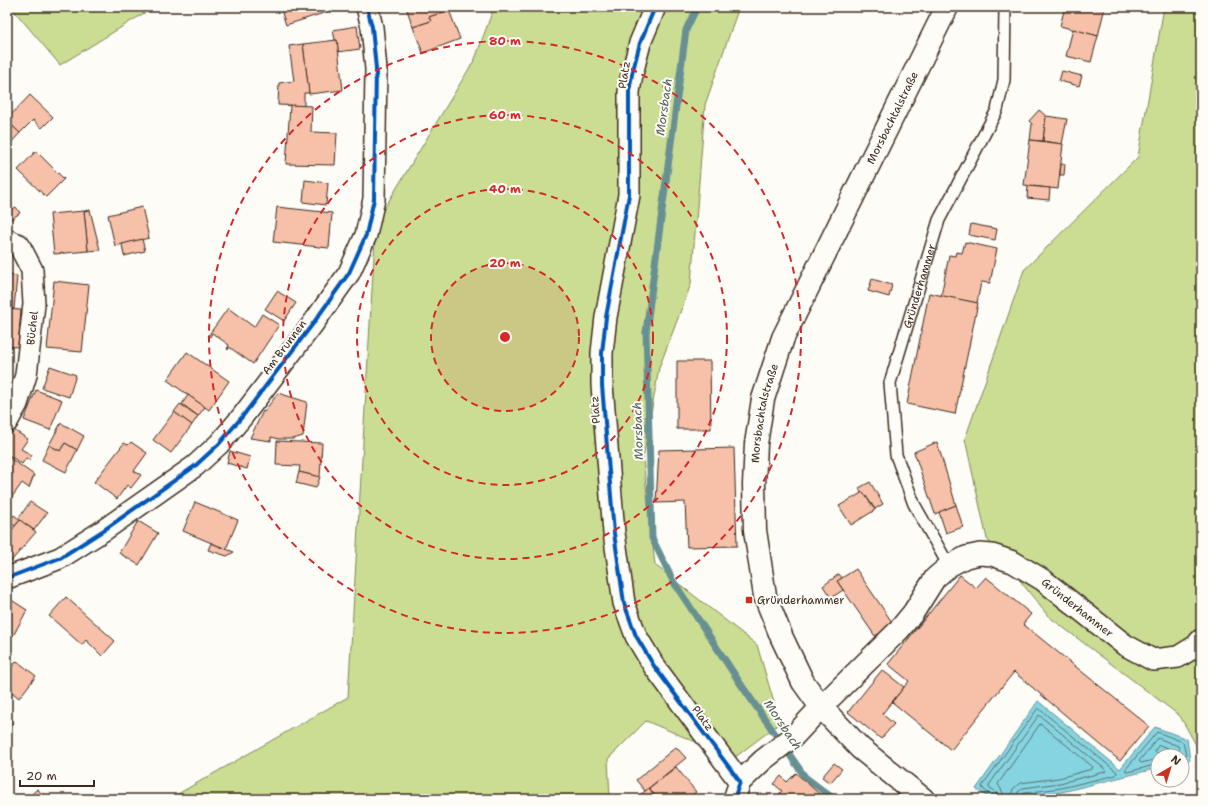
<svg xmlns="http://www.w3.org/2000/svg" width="1208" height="806" font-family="'Shantell Sans',sans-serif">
	<rect width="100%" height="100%" fill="#fdfcf7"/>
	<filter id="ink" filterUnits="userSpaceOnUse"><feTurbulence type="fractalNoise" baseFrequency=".025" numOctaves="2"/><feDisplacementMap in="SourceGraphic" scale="8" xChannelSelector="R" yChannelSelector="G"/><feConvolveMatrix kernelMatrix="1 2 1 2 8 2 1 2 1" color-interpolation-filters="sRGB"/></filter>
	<g filter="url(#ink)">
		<g fill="#cadd92" stroke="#828458">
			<polygon points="11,7 154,7 60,65"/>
			<polygon points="494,7 739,7 705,105 691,284 659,368 643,459 655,565 757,645 780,723 734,758 646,721 608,759 610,799 169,799 348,697 376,222 475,59"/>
			<polygon points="1164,7 1201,7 1201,754 1180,716 1048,616 987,539 965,439 1024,270 1138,157"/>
		</g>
		<polygon fill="#85d4e1" stroke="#679093" points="1038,701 1120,769 1155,727 1187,739 1190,760 1182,762 1182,756 1158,756 1158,768 1062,792 1010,799 991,799 976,789"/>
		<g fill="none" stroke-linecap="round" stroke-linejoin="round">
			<g stroke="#596e6c" stroke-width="1">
				<polyline points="1166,756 1155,752 1155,750 1159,745 1171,749 1172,751 1168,756"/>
				<polyline points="1158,759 1141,763 1139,761 1158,738 1178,746 1180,752 1176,756"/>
				<polyline points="1158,764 1128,772 1125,770 1157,732 1183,742 1186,755 1182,758"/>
				<polyline points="992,799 991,795 983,789 982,786 1038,708 1117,772 1116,775 1061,788 1024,793 1022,796 1021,799"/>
				<polyline points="997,799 996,792 989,787 989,785 1039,715 1106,770 1105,772 1060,783 1023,788 1018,792 1016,799"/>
				<polyline points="1003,799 1003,793 998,784 1040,724 1042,725 1093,767 1092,769 1059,778 1020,783 1013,789 1010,799"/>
			</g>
			<g stroke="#679093" stroke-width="7">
				<polyline points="697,7 686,30 646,332 652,538 673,581 742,686 805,777 834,799"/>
				<polyline points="1193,799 1201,795"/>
			</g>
		</g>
		<g fill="#f6c0a9" stroke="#3b2a1e">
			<polygon points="280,7 326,7 327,12 286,25"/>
			<polygon points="406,7 448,7 449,10 429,17 431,21 413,27"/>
			<polygon points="1065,7 1105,7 1098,36 1060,26"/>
			<polygon points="449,10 460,39 423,53 413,27 431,21 429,17"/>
			<polygon points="357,26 360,49 338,52 337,40 335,40 333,30"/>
			<polygon points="1073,29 1098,36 1091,62 1066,56"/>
			<polygon points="337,40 343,90 309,94 303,44"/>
			<polygon points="303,44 309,93 304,93 304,106 278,105 279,83 294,81 289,46"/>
			<polygon points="1062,71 1082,76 1079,86 1059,81"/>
			<polygon points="30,95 53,117 42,128 33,120 20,133 7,121 7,119"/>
			<polygon points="289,105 312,106 311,132 337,133 335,165 286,164 290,106"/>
			<polygon points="1039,110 1046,116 1043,141 1030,140 1032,124 1029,121"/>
			<polygon points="1046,116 1067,119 1062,144 1043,141"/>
			<polygon points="7,121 20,133 7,147"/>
			<polygon points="1030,140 1063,144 1058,189 1024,185"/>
			<polygon points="36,151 64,179 46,197 18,170"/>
			<polygon points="1061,164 1065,164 1064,175 1060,175"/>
			<polygon points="305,180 328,183 326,205 303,202"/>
			<polygon points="1028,186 1050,188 1049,200 1027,198"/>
			<polygon points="16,207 20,213 10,220 7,212"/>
			<polygon points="142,207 149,238 115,246 108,215"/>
			<polygon points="277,207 332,213 329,248 273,242"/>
			<polygon points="90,210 100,250 88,251 84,211"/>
			<polygon points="84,211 88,251 54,254 50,214"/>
			<polygon points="971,224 997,229 995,240 969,235"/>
			<polygon points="142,239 145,251 124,256 122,244"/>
			<polygon points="965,242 997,249 990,283 981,282 977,303 941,296 949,255 955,256 956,252 962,253"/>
			<polygon points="7,275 17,276 14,309 7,309"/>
			<polygon points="872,279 892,285 889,297 868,291"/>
			<polygon points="54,281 89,285 82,352 47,349"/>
			<polygon points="277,291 296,303 284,321 265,309"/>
			<polygon points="929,293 978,303 955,414 907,404"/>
			<polygon points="228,308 254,327 262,314 279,325 253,364 229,347 228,350 227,349 229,345 212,333 210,337 208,336"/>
			<polygon points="7,309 21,310 18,347 7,346"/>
			<polygon points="187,352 229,381 209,410 167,380"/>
			<polygon points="677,361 710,361 711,429 677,429"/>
			<polygon points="50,366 76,375 69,397 42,388"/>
			<polygon points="36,390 62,400 50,430 24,420"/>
			<polygon points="278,393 307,402 303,436 293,439 279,439 271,437 271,441 250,438 263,411 264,412"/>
			<polygon points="188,395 205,407 198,416 182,404"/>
			<polygon points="180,404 198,416 192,425 174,412"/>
			<polygon points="174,412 192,425 171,453 153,440"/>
			<polygon points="61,423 84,436 77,450 65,443 60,451 49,445"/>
			<polygon points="12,429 28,439 21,449 32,455 29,460 26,458 22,464 7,454 7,437"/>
			<polygon points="277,441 322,443 320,477 299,472 300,466 276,465"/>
			<polygon points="131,442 147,453 134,471 141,475 131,488 127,485 117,499 94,482 124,443 128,445"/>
			<polygon points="937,442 956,505 935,514 914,452"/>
			<polygon points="65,443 77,450 66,472 42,460 49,445 60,451"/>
			<polygon points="734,448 737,546 687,547 685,502 656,503 659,450"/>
			<polygon points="230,451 250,457 247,469 227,463"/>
			<polygon points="7,456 34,475 29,488 22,483 7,504"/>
			<polygon points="299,472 320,477 316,488 296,483"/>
			<polygon points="870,482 883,504 875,509 863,492 861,493 859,488"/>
			<polygon points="863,492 875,510 851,525 839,506"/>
			<polygon points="30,502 47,513 34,530 18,519"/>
			<polygon points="195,502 238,520 226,549 183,531"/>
			<polygon points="956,505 963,527 946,533 939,512"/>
			<polygon points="14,515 20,520 15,526 9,522"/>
			<polygon points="20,520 36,532 7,566 7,536"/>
			<polygon points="138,521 158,533 139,565 119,553"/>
			<polygon points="211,543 226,549 234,552 227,556 208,550"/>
			<polygon points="856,569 894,625 875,636 837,581"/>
			<polygon points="839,574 842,578 837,581 843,590 831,598 823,586"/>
			<polygon points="960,575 976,588 986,577 1031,614 1023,624 1149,726 1120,761 1014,672 951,750 892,702 909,681 888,664"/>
			<polygon points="66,597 115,641 102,656 86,640 82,645 49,616"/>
			<polygon points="10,599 27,610 13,636 7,633 7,604"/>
			<polygon points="17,661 36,676 19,698 7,688 7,672"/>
			<polygon points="882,670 904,687 882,714 894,724 881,739 848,712"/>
			<polygon points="7,717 14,721 7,732"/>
			<polygon points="676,747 686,758 645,791 636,780"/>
			<polygon points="834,763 842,769 830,783 822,777"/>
			<polygon points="676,767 696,792 687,799 657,799 649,788"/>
			<polygon points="796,773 825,799 774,799 782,791 774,784 781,776 787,782"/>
			<polygon points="649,788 657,799 635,799 645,791"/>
			<polygon points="37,789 48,799 27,799"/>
		</g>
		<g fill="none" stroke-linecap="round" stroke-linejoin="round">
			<defs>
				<g id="lane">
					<path id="s1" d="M949 566 914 504 896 455 890 383 939 220 997 110 1004 80 1005 7"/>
				</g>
				<g id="street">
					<polyline points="655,7 640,43 632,74 629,92 629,195 606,317 602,353 602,385 614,533 624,603 636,636 654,666 740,782"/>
					<polyline points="7,240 19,245 32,270 34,304 26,375 17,404 7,422"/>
					<polyline points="7,578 60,558 104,530 195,466 219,444 242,417 312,325 349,273 366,235 374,199 376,69 372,27 367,7"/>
					<path id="s2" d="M734 799 740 782 763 760 793 737 821 707 899 630 913 613 935 578 949 566 966 557 980 554 992 555 1013 562 1043 580 1125 645 1153 660 1178 657 1196 646 1201 640"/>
				</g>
				<g id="secondary">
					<path id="s3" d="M923 799 860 748 821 707 803 682 782 638 765 596 755 530 754 484 756 444 763 399 783 338 947 7"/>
				</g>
			</defs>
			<use href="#lane" stroke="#3b2a1e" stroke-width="14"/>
			<use href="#street" stroke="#3b2a1e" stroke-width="24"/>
			<use href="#secondary" stroke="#3b2a1e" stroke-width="25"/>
			<use href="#lane" stroke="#fdfcf7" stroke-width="11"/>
			<use href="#street" stroke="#fdfcf7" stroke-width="21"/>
			<use href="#secondary" stroke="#fdfcf7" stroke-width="22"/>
			<defs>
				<g id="cycleway">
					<polyline points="655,7 640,43 632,74 629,92 629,195 606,317 602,353 602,385 614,533 624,603 636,636 654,666 740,782 734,799"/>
					<polyline points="7,578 60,558 104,530 195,466 219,444 242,417 312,325 349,273 366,235 374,199 376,69 372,27 367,7"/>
				</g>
			</defs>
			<use href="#cycleway" stroke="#fdfcf7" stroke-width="6"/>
			<use href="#cycleway" stroke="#0057b8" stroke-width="4"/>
		</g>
	</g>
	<circle cx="505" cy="337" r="74" fill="#d62828" fill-opacity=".12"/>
	<g fill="none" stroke="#d62828" stroke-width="2" stroke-dasharray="7 5">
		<circle cx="505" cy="337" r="74"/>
		<circle cx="505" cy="337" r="148"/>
		<circle cx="505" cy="337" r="222"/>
		<circle cx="505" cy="337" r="296"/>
	</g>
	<rect fill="#c8321e" stroke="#fdfcf7" stroke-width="1.5" x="745" y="596" width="8" height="8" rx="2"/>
	<g text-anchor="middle" stroke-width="4" stroke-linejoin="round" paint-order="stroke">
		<g font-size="11" fill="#3b2a1e" stroke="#fdfcf7">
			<text transform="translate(624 75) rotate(-81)" y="4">Platz</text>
			<text dy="4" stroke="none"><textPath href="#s3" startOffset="771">Morsbachtalstraße</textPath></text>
			<text dy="4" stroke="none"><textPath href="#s1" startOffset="297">Gründerhammer</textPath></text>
			<text transform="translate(32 328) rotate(-84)" y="4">Büchel</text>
			<text transform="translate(284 347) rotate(-53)" y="4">Am Brunnen</text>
			<text transform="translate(595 410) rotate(-94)" y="4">Platz</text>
			<text dy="4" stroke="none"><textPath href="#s3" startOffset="447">Morsbachtalstraße</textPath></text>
			<text dy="4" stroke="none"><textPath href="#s2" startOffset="467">Gründerhammer</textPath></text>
			<text transform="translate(703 718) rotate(54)" y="4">Platz</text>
		</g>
		<g font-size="11" fill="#3b2a1e" stroke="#fdfcf7" text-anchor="start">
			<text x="757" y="604">Gründerhammer</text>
		</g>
		<g font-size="12" font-style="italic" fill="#515d58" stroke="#fdfcf7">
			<text transform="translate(664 107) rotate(-82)" y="4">Morsbach</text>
			<text transform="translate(638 431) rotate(-92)" y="4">Morsbach</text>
			<text transform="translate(783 725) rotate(56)" y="4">Morsbach</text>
		</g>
	</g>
	<circle cx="505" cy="337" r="6" fill="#d62828" stroke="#fdfcf7" stroke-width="2"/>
	<g font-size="12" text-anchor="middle" font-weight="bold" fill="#d62828" stroke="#fdfcf7" stroke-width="4" stroke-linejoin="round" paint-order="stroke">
		<text x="505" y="45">80 m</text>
		<text x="505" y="119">60 m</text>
		<text x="505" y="193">40 m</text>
		<text x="505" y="267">20 m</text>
	</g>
	<rect width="1208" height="806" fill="none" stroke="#fdfcf7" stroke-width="24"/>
	<rect x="12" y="12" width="1184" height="782" fill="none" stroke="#3b2a1e" stroke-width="1.5" filter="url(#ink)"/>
	<g transform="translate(1170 768) rotate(38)"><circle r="19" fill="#fdfcf7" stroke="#afa8a0"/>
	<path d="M0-3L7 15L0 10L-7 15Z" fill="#c8321e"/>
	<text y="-6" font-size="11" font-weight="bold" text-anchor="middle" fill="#3b2a1e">N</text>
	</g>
	<path d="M20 780v6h74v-6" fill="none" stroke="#3b2a1e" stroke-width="2"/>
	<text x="26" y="780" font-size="12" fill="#3b2a1e" stroke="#fdfcf7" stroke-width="3" paint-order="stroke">20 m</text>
</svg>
